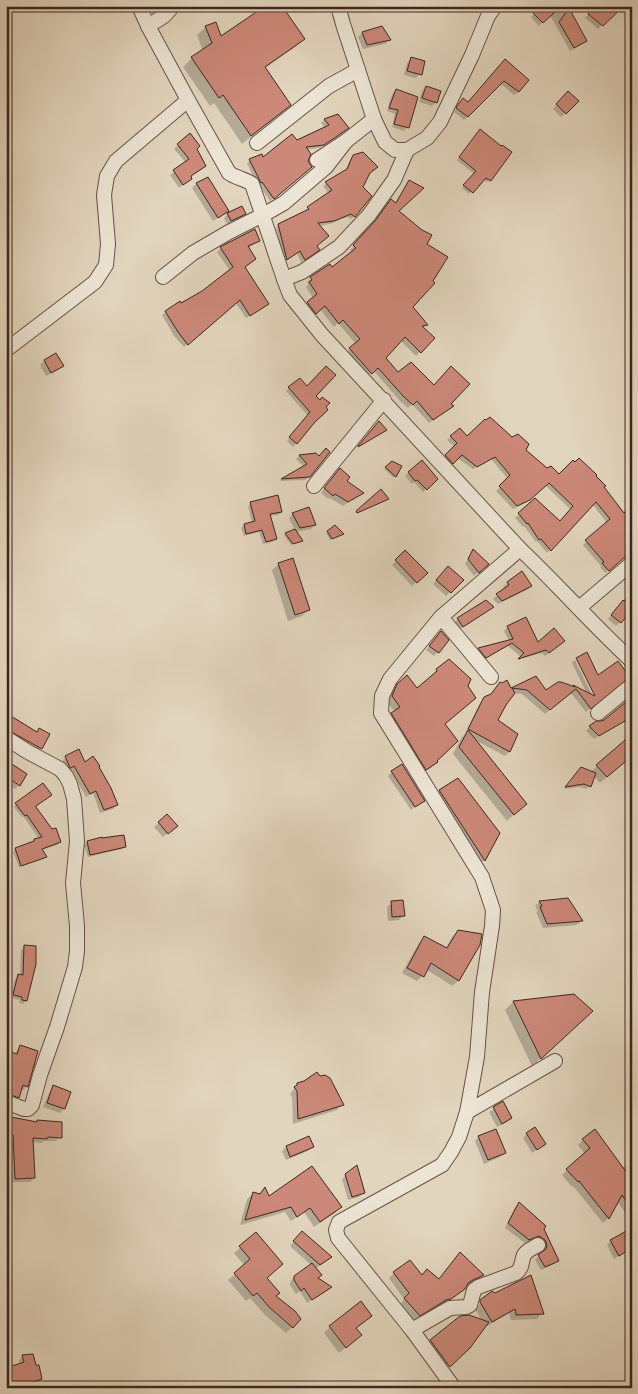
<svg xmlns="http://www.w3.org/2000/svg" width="638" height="1394" font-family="Cardo,serif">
	<rect width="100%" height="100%" fill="#e2d5bd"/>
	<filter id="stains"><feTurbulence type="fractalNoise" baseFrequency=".004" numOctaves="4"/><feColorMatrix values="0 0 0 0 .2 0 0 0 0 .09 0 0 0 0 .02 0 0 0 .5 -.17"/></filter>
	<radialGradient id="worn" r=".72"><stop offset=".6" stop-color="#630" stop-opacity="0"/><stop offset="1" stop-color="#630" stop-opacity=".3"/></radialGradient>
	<g fill="#0003">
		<polygon points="457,6 471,6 467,10 456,8"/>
		<polygon points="543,6 566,6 586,41 582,44 570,51 550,15 539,26 531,17"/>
		<polygon points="595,6 615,13 598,29 585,18"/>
		<polygon points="206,27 221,38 303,39 295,47 265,68 289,105 281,113 242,144 214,103 210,106 183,67 192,58 203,51 197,35"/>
		<polygon points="381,28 389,40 385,44 363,49 358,37 362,33"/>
		<polygon points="411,59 420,74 416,78 404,75 407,63"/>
		<polygon points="502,64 527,80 518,92 514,95 500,83 464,120 454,112 460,103 468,104"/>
		<polygon points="426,87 436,102 432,106 419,102 422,91"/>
		<polygon points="396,91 407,127 404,131 392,127 395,114 387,111 392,94"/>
		<polygon points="568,92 577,101 561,117 553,109"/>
		<polygon points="337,115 344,131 319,148 306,150 307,170 270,201 259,185 257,185 247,163 250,160 263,159 325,128 321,123 324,120"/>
		<polygon points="478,133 490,180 487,182 483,179 469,194 462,188 474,174 457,160"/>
		<polygon points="190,135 195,149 190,177 187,182 179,188 170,175 186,163 174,149"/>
		<polygon points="354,156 368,174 361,187 354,216 351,219 347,217 330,224 319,226 315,253 301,262 297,253 284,262 276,228 279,225 305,212 305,211 308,208 329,194 323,186 345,172 350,160"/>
		<polygon points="208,179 228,211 213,221 192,188 196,184"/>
		<polygon points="410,181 397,211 425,244 411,307 426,325 423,328 433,338 416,356 400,340 384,358 398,374 449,404 448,410 429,423 412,404 408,408 400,401 374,371 367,377 346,353 356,344 338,323 334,327 320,309 312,317 304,307 313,298 306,287 308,285 307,282 329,266 331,269 352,252 350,250 395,204 406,185"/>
		<polygon points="245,213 240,218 227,224 224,218 228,214"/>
		<polygon points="259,240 255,244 248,248 244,268 268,304 246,318 236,303 184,347 174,336 162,315 166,312 181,305 202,292 230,271 217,252 221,248"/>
		<polygon points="56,355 62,366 58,370 46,376 40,365 44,361"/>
		<polygon points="299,379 314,395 313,422 293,447 287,441 308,416 286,391"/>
		<polygon points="460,430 467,438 524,450 547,469 559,476 602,487 623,515 618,563 605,573 600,567 601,566 583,545 607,523 592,504 547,553 537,541 536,542 524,526 523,527 515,518 535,500 560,523 571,510 545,485 525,503 513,509 496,491 508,479 491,459 473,469 457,458 449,466 442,459 455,447 447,440"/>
		<polygon points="6,439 12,445 6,451"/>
		<polygon points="315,454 309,477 305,480 280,481 304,467 296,459 299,456"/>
		<polygon points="392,462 400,467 394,478 384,469"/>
		<polygon points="422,462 436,479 423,492 414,482 412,484 405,476"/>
		<polygon points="336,473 362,493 343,506 330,498 328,499 321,493"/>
		<polygon points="251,503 281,512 278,515 269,516 275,539 272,542 263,544 259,532 244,536 241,528 244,525 252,523 248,506"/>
		<polygon points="309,509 315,525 311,529 295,532 301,541 291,545 284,535 295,530 289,518 293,514"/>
		<polygon points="328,532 342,534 330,540 326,533"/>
		<polygon points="473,551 483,568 474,576 465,564 470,555"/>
		<polygon points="405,552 426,573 412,586 392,565"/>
		<polygon points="279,564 308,610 302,616 288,621 272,570"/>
		<polygon points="448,568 462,580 446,596 433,584"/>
		<polygon points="522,573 531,586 527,590 498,604 493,599 505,589 503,587 507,583"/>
		<polygon points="624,603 620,622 616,626 608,619 619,606"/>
		<polygon points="492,607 488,611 458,630 454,623 458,619"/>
		<polygon points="508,627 538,643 559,644 545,656 542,653 517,660 521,657 508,646 482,660 475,652 479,649 509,641 504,631"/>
		<polygon points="437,637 438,652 434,656 426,650"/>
		<polygon points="575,660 596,703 597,677 624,681 586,712 570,692 545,714 522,694 513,693 497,720 517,734 509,752 505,756 473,739 526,804 507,821 453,754 462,737 465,734 480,703 485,698 511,689 536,678 545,692 573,686 587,694 572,663"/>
		<polygon points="437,670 444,725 436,761 436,762 431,768 420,774 386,720 395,712 387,702 392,691 398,685 417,690"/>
		<polygon points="6,715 36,733 39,730 41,748 37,751 6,733"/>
		<polygon points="632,716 594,739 586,731 590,727 604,721"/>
		<polygon points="632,756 600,783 594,776 590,786 586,789 580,787 564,789 577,772 591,772 597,766"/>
		<polygon points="66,757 85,764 98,767 116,805 113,809 100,813 93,793 86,797 70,768 67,771 62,761"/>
		<polygon points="6,761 19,785 15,789 6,783"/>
		<polygon points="392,772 423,801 411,810 388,776"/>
		<polygon points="440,791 499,833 484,860 478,866 434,797"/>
		<polygon points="16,804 35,806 60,842 57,845 42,850 46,857 43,859 19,867 13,852 16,849 39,839 23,816 22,817 14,807"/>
		<polygon points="167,816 176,826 163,837 154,827"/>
		<polygon points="87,842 125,846 122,849 88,857 84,845"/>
		<polygon points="568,899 581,921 577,925 543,928 536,912 538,911 535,906 539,902"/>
		<polygon points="392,903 403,916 399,920 388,921 387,907"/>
		<polygon points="458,931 479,945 458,981 452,986 426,969 422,976 417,981 402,973 419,943 425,937 446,948 452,937"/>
		<polygon points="25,947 26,1001 23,1004 19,1003 20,1000 11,998 15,979 19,976 20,976 21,950"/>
		<polygon points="573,995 583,1019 532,1066 505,1010 513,1002"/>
		<polygon points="21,1047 27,1086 23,1090 20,1089 17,1097 14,1100 8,1098 7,1082 17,1050"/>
		<polygon points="298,1084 342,1104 337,1110 293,1124 292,1097 290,1094"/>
		<polygon points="54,1087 70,1093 64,1109 60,1113 43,1107 50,1091"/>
		<polygon points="503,1103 511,1118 507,1122 497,1127 489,1112"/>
		<polygon points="13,1119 60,1137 56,1141 44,1141 42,1143 32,1142 34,1178 30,1182 11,1182 9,1123"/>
		<polygon points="527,1134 545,1144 532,1153 523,1138"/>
		<polygon points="308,1137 312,1147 308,1151 286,1160 282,1151 286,1147"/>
		<polygon points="479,1137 505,1153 500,1157 484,1164 475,1141"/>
		<polygon points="583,1140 622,1168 627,1165 632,1186 632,1223 617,1201 608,1218 603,1223 573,1186 572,1187 562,1175 585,1154 578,1145"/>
		<polygon points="346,1175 363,1193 359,1197 348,1200 342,1179"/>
		<polygon points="264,1189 268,1198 340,1207 335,1213 314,1227 304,1212 291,1221 285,1212 240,1225 247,1199 253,1194 259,1194"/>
		<polygon points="519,1204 543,1228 558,1260 554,1264 541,1270 535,1260 542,1253 543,1249 542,1244 534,1240 525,1243 505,1228 515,1207"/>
		<polygon points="302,1233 330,1257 315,1269 316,1279 330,1288 327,1291 307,1303 300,1291 296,1294 290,1285 290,1282 294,1277 311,1265 290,1246"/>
		<polygon points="256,1234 265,1279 292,1327 286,1333 264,1314 250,1298 246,1301 228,1280 245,1266 234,1253"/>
		<polygon points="611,1241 632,1248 614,1259 607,1245"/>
		<polygon points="394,1273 421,1276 438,1280 482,1275 477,1280 466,1285 458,1294 444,1304 439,1305 414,1320 400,1305 404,1299 389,1278"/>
		<polygon points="481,1303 542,1313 537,1319 511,1320 509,1313 486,1327 485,1325 470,1347 443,1372 424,1347 431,1341 482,1321 475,1309"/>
		<polygon points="364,1322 355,1329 361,1335 339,1353 324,1333 330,1327"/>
		<polygon points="23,1356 41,1379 37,1383 20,1388 6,1388 6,1369 20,1365 19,1360"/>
		<polygon points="479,1380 492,1388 466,1388"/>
	</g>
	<g fill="#cc8878" stroke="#3c271e">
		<polygon points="265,6 282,6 305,39 265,67 291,105 251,136 223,95 219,98 191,57 212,43 205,26 216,22 221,36"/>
		<polygon points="541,6 547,6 554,13 543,23 533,13"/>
		<polygon points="594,6 624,6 603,26 588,14"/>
		<polygon points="569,8 587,41 574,48 559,22"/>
		<polygon points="382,26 391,40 367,45 362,32"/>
		<polygon points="411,57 425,61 422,75 407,71"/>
		<polygon points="505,59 529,80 519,92 504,81 468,117 456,108 457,106 463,98 468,102"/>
		<polygon points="426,86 441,91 437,103 422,98"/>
		<polygon points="396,89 418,97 409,128 394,124 398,110 389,108"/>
		<polygon points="568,91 579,101 566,114 556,104"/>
		<polygon points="338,114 349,128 324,145 306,147 311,154 308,161 312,167 274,199 262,182 261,183 249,159 262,154 263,157 292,134 297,140 329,125 324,119"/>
		<polygon points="480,129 501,146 502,145 512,152 491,181 486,178 473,193 463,185 476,171 459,157"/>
		<polygon points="190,133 200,146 197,149 206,166 191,176 192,179 183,185 173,170 189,159 177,144"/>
		<polygon points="363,152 378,167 370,173 363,187 372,196 355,217 351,214 334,221 318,223 329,236 317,246 320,250 305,260 300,251 287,260 278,224 309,209 307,207 332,190 325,182 347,169 353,155"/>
		<polygon points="208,177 229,211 218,218 196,183"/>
		<polygon points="409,180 424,188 399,211 422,230 432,235 427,244 448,257 433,281 435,283 413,307 428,325 422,326 435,338 421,353 405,337 386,358 398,372 411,362 434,385 451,366 470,384 451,404 454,406 433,420 417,401 413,405 404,397 378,368 372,374 349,348 360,339 343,320 339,324 325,306 316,314 307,302 317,294 309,282 312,280 310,277 330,264 332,267 356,248 353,245 375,221 391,199 396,203"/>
		<polygon points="242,206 246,214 231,221 227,213"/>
		<polygon points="255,229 260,241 248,246 256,259 245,267 269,304 250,316 240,300 188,345 178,332 165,311 180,301 181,303 202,291 233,267 220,247"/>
		<polygon points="56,353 64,366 51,373 44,360"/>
		<polygon points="326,366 336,375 316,396 320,400 322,397 330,403 326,407 328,410 315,422 297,444 289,437 310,412 288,387 300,378 307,386"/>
		<polygon points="490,417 512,437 518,434 529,444 526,450 547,468 551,466 559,474 573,460 575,462 579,458 597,475 596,476 606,486 604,487 624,513 626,511 632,519 632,554 626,556 609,571 602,563 604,562 585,540 610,519 596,502 551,551 541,539 539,540 528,523 527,524 518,513 535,498 560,521 573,506 549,483 530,500 517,506 499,486 510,475 495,457 477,467 462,455 453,464 445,455 457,443 450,436 460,428 467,436 485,419 486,420"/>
		<polygon points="379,421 387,430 358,447 358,446"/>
		<polygon points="326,448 330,452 310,477 281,479 307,464 299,455 316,453 319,456"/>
		<polygon points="422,460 438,479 427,490 417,480 415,481 408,472"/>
		<polygon points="392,461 402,466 396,477 385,467"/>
		<polygon points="340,468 350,477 347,481 364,493 348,502 335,494 333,496 324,488"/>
		<polygon points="381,489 389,499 357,513 356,511"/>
		<polygon points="278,495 282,512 270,514 277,539 266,542 262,530 246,534 244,524 255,521 250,502"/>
		<polygon points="309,507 316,525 300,528 292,513"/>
		<polygon points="335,525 344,534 332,539 327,531"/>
		<polygon points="295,529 303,541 293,544 285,533"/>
		<polygon points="473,549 489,564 479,573 468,559"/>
		<polygon points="405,550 428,573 417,583 395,560"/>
		<polygon points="293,558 310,610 295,615 278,563"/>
		<polygon points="448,566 464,580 451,593 436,580"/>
		<polygon points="522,571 532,586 502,601 496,594 509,585 507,582"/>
		<polygon points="632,592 632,610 621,623 611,615 623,600 624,601"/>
		<polygon points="486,600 494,607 463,627 457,618"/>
		<polygon points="526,617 538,642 554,628 565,641 549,653 546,650 518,659 524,653 512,643 486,658 478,648 513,639 507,626"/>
		<polygon points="441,631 449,640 439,653 429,646"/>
		<polygon points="587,652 598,675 618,661 630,677 591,709 576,689 550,710 527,690 512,688 515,693 506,705 498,720 518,734 510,752 468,729 484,697 491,694 500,682 502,683 507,680 511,688 536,676 546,690 558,682 561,682 575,687 573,685 595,696 576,658"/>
		<polygon points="449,659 471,679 468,686 476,698 445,724 458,741 437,761 438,762 426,770 391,713 400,707 392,696 397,684 407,675 417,688 437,671 436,669"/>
		<polygon points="632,697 632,717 599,736 589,726 596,721 600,721 604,720"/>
		<polygon points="6,713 37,732 39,728 50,734 42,749 6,729"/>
		<polygon points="468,730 527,804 514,815 459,747"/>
		<polygon points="632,734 632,756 607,777 596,765"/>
		<polygon points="79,749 85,762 93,756 100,766 99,767 111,788 118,805 104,810 96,791 90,794 74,766 71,768 70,768 65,756"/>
		<polygon points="6,760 27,774 20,786 6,776"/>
		<polygon points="402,764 425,801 415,807 391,771"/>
		<polygon points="581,767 596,773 591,787 584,784 565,787"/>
		<polygon points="458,778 500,833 485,861 439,790"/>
		<polygon points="43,783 52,795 36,806 36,807 52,829 56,828 61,842 42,849 47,857 21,866 15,848 34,841 34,839 42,837 27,815 25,816 15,803"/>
		<polygon points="167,814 178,826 168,834 158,822"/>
		<polygon points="124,835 126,847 90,855 87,841 102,837 102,838"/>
		<polygon points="568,898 583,921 547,924 540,907 542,906 539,901"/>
		<polygon points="403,900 405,916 392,917 391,901"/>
		<polygon points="458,930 482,934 480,945 459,981 431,963 424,977 407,968 424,936 447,948"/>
		<polygon points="24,945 36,946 36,964 27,1001 22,1000 22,997 13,995 18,974 23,975"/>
		<polygon points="574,994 593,1011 541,1059 513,1001"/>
		<polygon points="20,1045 38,1051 28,1087 23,1085 19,1098 6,1093 6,1050 17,1054"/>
		<polygon points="317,1072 320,1076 325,1075 330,1078 344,1105 298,1119 297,1091 294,1087 297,1085 297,1083 304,1081"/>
		<polygon points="53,1085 71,1092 65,1109 47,1103"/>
		<polygon points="503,1101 512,1118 502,1124 493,1107"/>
		<polygon points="11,1117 37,1122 37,1120 62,1122 62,1138 48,1137 47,1139 33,1138 35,1178 15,1179 13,1135 8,1134"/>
		<polygon points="535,1127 546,1144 537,1150 526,1133"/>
		<polygon points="496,1129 506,1153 488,1160 478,1136"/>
		<polygon points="595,1129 632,1180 632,1210 622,1195 609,1219 579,1181 578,1182 566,1169 590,1148 582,1139"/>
		<polygon points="309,1136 314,1147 290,1157 286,1146"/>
		<polygon points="357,1165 365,1193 352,1197 345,1174"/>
		<polygon points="312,1166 342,1207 320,1222 310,1208 297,1217 291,1207 245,1220 253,1192 260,1194 265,1187 269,1196"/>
		<polygon points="519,1202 546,1226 544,1229 559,1261 545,1267 538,1255 546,1249 547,1245 545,1240 539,1236 529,1240 508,1223"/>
		<polygon points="632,1228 632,1248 619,1256 610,1240"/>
		<polygon points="302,1231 324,1250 332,1257 320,1265 293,1241"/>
		<polygon points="256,1232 283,1264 267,1278 280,1293 276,1296 295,1311 301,1319 293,1328 270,1308 257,1293 253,1296 234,1273 250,1259 239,1246"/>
		<polygon points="460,1252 484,1275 473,1280 468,1283 465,1289 451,1299 446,1300 420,1316 404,1298 409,1293 393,1272 410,1260 422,1275 427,1269 439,1279"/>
		<polygon points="312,1263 322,1275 318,1278 332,1287 312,1300 304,1288 301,1291 294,1280 294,1276"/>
		<polygon points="531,1275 544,1314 516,1315 515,1309 492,1322 480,1302 480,1300 492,1291 495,1293"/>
		<polygon points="361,1301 372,1316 356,1328 362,1335 346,1348 329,1326"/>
		<polygon points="469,1315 489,1322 470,1348 450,1367 430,1340 460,1316"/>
		<polygon points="33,1354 36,1365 39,1365 42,1379 24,1385 23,1382 6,1387 6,1368 24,1362 22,1355"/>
	</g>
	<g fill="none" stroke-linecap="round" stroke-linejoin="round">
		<defs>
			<g id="minor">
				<polyline points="338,6 343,24 374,119 385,142 395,150 407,150 427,138 440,122 472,55 488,16 495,6"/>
				<polyline points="148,26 164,16 173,6"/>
				<path d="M188 100 229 173C236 178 245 179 252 184L284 279 290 295 322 335 520 549C558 585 593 625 632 661"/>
				<polyline points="257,143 329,86 358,70"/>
				<polyline points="317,160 346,141 374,119"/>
				<polyline points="163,277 193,253 229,232 263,215 284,203 326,167 346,141"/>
				<polyline points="284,279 302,272 339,247 369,215 394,180 407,150"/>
				<polyline points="6,350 95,282 106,265 108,244 104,195 107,176 116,161 188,100 148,26 139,6"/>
				<polyline points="314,486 384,400"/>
				<polyline points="579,608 632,563"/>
				<polyline points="441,617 390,679 382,696 381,713 482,877 493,910 492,926 482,992 477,1057 467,1112 459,1137 451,1152 442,1165 339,1222 336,1230 338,1238 412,1330 454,1388"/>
				<polyline points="491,677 441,617 520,549"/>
				<polyline points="598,713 632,685"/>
				<polyline points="6,738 28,752 60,769 66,776 70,784 74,799 77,841 73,883 77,926 77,951 75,967 57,1027 40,1075 32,1105 28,1109 24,1109 6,1102"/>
				<polyline points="467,1112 555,1061"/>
				<path d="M412 1330 450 1308 466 1307 470 1305 474 1290 478 1287 516 1273C523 1268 521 1262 524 1255 527 1250 533 1248 538 1245"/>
			</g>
		</defs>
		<use href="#minor" stroke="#665246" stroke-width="16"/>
		<use href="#minor" stroke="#ece4d4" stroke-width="14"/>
	</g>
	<rect width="638" height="1394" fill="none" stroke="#e2d5bd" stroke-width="25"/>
	<rect x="8" y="8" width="623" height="1379" fill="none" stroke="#3c271e" stroke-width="2.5"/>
	<rect x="12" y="12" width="613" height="1369" fill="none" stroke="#3c271e"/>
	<rect width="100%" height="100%" filter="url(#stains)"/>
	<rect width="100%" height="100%" fill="url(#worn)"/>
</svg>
